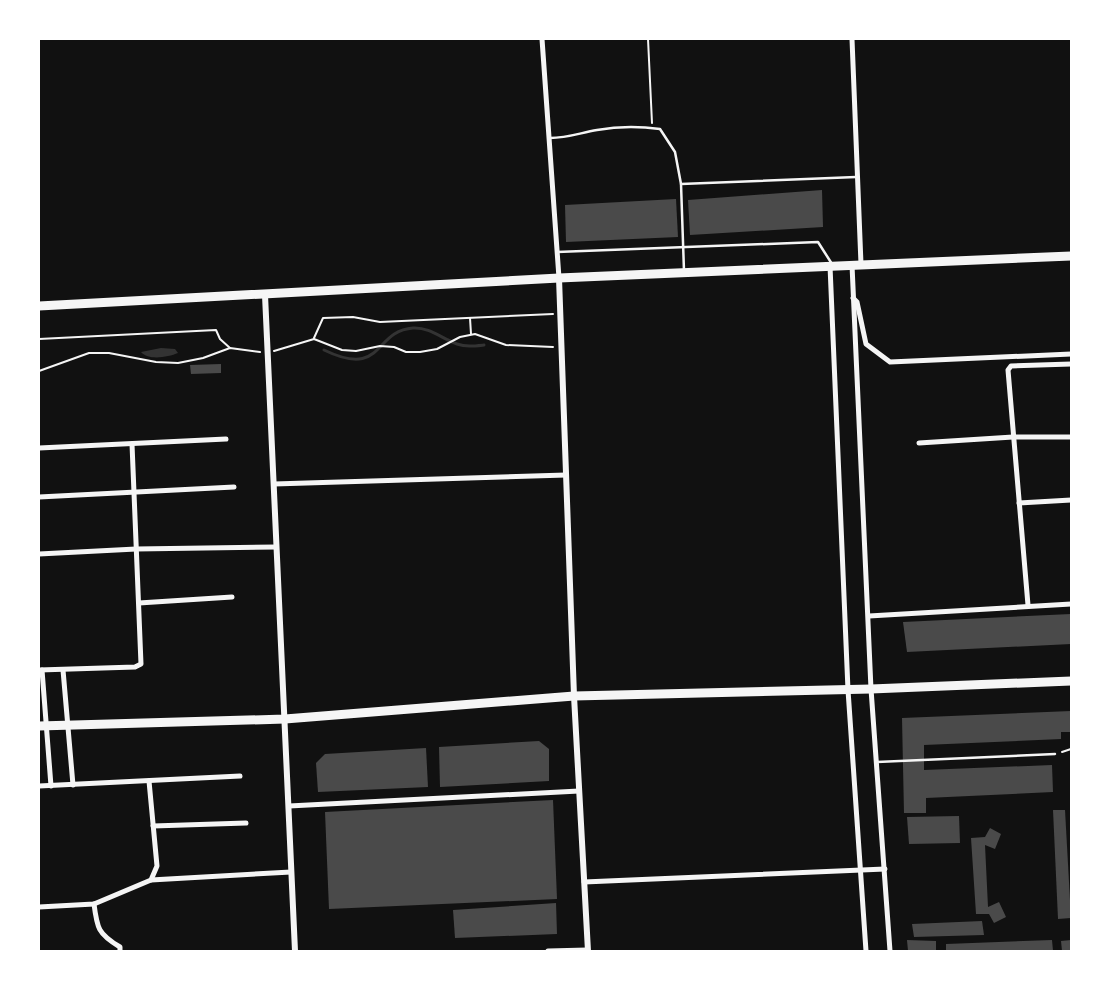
<svg xmlns="http://www.w3.org/2000/svg" width="1110" height="990" font-family="'Fira Sans',sans-serif">
	<rect width="100%" height="100%" fill="#111"/>
	<path fill="#333" d="M161 348 175 349 178 353C168 357 149 361 141 352Z"/>
	<g fill="none" stroke-linecap="round" stroke-linejoin="round">
		<path stroke="#333" stroke-width="3" d="M324 350C384 379 373 331 413 328 430 327 442 339 457 344 466 347 474 346 484 345"/>
	</g>
	<g fill="#4a4a4a">
		<polygon points="822,190 823,227 690,235 688,200"/>
		<polygon points="676,199 678,237 566,242 565,205"/>
		<polygon points="221,364 221,373 191,374 190,365"/>
		<polygon points="1071,614 1071,644 907,652 903,622"/>
		<polygon points="1071,711 1071,732 1061,732 1061,739 924,745 924,770 1052,765 1053,792 926,798 926,813 904,813 902,718"/>
		<polygon points="539,741 549,749 549,781 440,787 439,747"/>
		<polygon points="426,748 428,787 318,792 316,763 325,754"/>
		<polygon points="553,800 557,899 329,909 325,812"/>
		<polygon points="1053,810 1065,810 1071,918 1058,919"/>
		<polygon points="959,816 960,843 909,844 907,817"/>
		<polygon points="990,828 1001,834 995,849 985,845 988,907 999,902 1006,917 994,923 989,914 976,914 971,838 985,837"/>
		<polygon points="556,903 557,934 455,938 453,910"/>
		<polygon points="982,921 984,935 914,937 912,924"/>
		<polygon points="907,940 936,941 936,951 908,951"/>
		<polygon points="1052,940 1053,951 946,951 946,944"/>
		<polygon points="1071,940 1071,951 1062,951 1061,941"/>
	</g>
	<g fill="none" stroke-linecap="round" stroke-linejoin="round">
		<g stroke="#f5f5f5" stroke-width="2">
			<polyline points="648,39 652,123"/>
			<polyline points="470,318 471,334"/>
			<polyline points="314,338 323,318 353,317 380,322 553,314"/>
			<polyline points="39,339 216,330 220,339 230,348"/>
			<polyline points="274,351 314,339 342,350 356,351 380,346 394,347 406,352 420,352 437,349 460,337 475,334 506,345 553,347"/>
			<polyline points="39,371 89,353 109,353 156,362 178,363 203,358 230,348 260,352"/>
			<polyline points="1062,752 1071,749"/>
		</g>
		<g stroke="#f5f5f5" stroke-width="2.5">
			<path d="M550 138C567 138 580 133 597 130 619 126 638 126 660 129L675 152 681 184 684 271"/>
			<polyline points="681,184 856,177"/>
			<polyline points="557,252 818,242 832,264"/>
			<polyline points="877,762 1055,754"/>
		</g>
		<g stroke="#f5f5f5" stroke-width="5">
			<polyline points="542,39 559,278"/>
			<polyline points="852,39 861,264"/>
			<polyline points="852,265 871,689 890,951"/>
			<polyline points="830,266 848,690 866,951"/>
			<polyline points="853,298 857,302 866,344 890,362 1071,354"/>
			<polyline points="919,443 1013,437 1071,437"/>
			<polyline points="39,448 226,439"/>
			<polyline points="274,484 566,475"/>
			<polyline points="39,497 234,487"/>
			<polyline points="1019,503 1071,500"/>
			<polyline points="39,554 136,549 276,547"/>
			<polyline points="139,603 232,597"/>
			<polyline points="1028,605 1008,370 1011,366 1071,364"/>
			<polyline points="869,616 1071,604"/>
			<polyline points="39,670 135,667 141,664 132,444"/>
			<polyline points="42,670 51,786"/>
			<polyline points="63,670 73,785"/>
			<polyline points="39,786 240,776"/>
			<polyline points="289,806 579,791"/>
			<polyline points="153,826 246,823"/>
			<polyline points="151,880 291,872"/>
			<polyline points="584,882 885,869"/>
			<path d="M94 904C97 928 98 934 120 947V951"/>
			<polyline points="39,907 94,904 151,880 157,866 149,781"/>
			<polyline points="548,951 587,950"/>
		</g>
		<g stroke="#f5f5f5" stroke-width="6">
			<polyline points="559,278 574,696 588,951"/>
			<polyline points="265,295 295,951"/>
		</g>
		<polyline stroke="#f5f5f5" stroke-width="9" points="39,726 285,719 574,696 871,689 1071,681"/>
		<polyline stroke="#f5f5f5" stroke-width="9" points="39,306 559,278 1071,256"/>
	</g>
	<rect width="1110" height="990" fill="none" stroke="#ffffff" stroke-width="80"/>
</svg>
